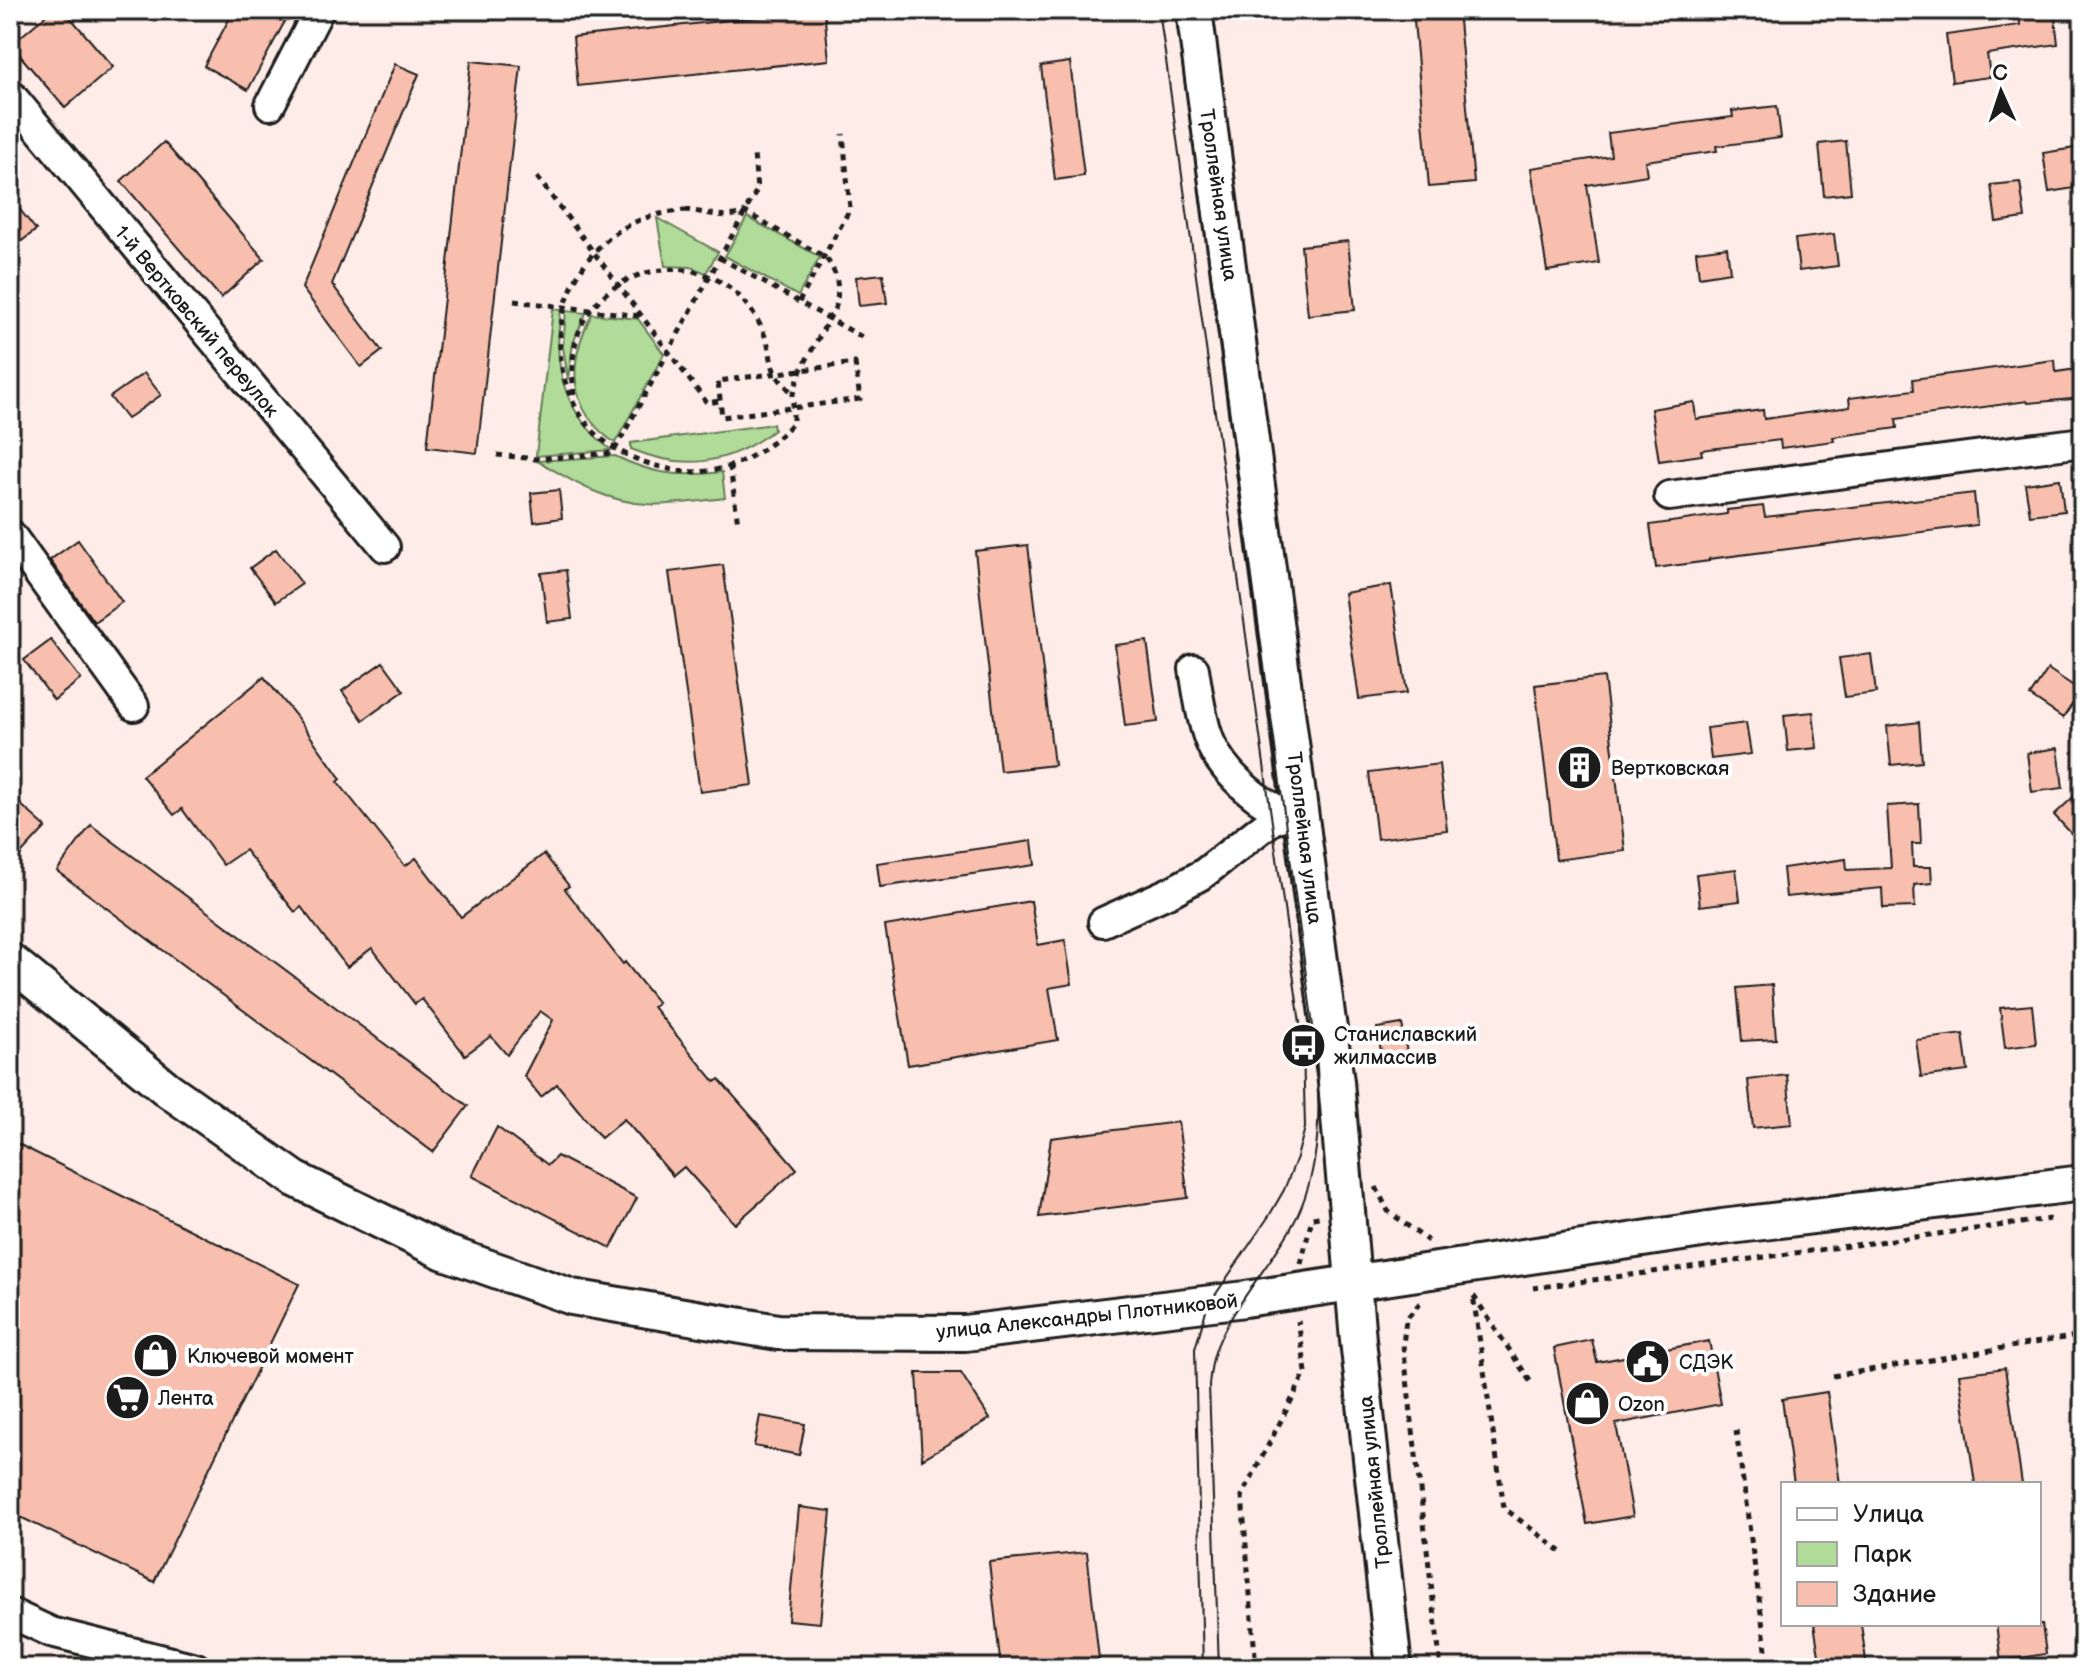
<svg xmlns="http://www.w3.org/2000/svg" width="2093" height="1678" font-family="'Balsamiq Sans',sans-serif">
	<rect width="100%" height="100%" fill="#fdece7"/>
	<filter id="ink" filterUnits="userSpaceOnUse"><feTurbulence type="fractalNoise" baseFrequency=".0125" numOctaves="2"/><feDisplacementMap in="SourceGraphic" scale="16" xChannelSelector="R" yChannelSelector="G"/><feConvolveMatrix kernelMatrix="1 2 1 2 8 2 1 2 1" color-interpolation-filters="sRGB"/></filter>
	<g filter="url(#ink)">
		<g fill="#b1db99" stroke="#667c5a" stroke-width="2">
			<polygon points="747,217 820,257 798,296 725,256"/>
			<polygon points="657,218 718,252 706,273 691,267 665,266"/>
			<path d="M553 309 561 310C552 369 564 413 611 450L536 456Z"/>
			<polygon points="566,311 586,313 573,343 568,379 563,347"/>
			<path d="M592 314 638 319 664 354 615 443C567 410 567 362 592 314Z"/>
			<path d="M773 424 774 430C728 465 685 471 631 449V443Z"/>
			<path d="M615 456C654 475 680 477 722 472L725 498C673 504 642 512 591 490 572 482 555 470 537 461Z"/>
		</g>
		<g fill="#f8bfae" stroke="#1c1c1c" stroke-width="2">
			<polygon points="52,10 64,10 113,67 65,108 11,45"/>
			<polygon points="234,10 291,10 248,90 204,66"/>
			<polygon points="824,10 829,60 578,86 573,37"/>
			<polygon points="1413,10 1458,10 1474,183 1429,187"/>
			<polygon points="2019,10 2054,10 2058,44 1987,54 1990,77 1952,82 1946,35 2020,25"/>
			<polygon points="471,61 521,66 477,453 427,447"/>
			<polygon points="1070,62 1084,176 1055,180 1041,66"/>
			<polygon points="395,64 419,74 332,284 382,351 361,367 302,288"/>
			<polygon points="1777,106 1781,138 1716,146 1717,151 1645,161 1647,175 1587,185 1599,263 1547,271 1531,168 1611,156 1608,133 1733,117 1732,111"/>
			<polygon points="1846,141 1851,193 1824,196 1819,144"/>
			<polygon points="164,142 264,259 221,298 121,181"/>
			<polygon points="2075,148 2081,187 2049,192 2043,153"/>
			<polygon points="2020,182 2025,218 1996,222 1991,185"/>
			<polygon points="10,197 36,230 10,250"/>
			<polygon points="1834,234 1838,266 1799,271 1795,239"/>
			<polygon points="1348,241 1355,310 1308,315 1301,246"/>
			<polygon points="1727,247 1730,272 1699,277 1696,251"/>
			<polygon points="883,274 887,303 859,306 856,277"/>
			<polygon points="2055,360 2056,372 2083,368 2083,398 2028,403 2027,401 1896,419 1897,428 1833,437 1834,441 1781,448 1780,440 1701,450 1702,455 1659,461 1651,409 1694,402 1696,419 1763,410 1764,419 1850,407 1849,398 1914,390 1913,379"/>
			<polygon points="144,373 161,395 127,419 110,397"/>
			<polygon points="2060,479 2064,511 2030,515 2025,484"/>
			<polygon points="559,490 562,518 534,522 531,493"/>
			<polygon points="1974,493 1977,525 1709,559 1709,561 1656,568 1650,525 1727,514 1727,510 1763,506 1765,517"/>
			<polygon points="78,540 122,602 94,622 50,560"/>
			<polygon points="1028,545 1054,765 1000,771 975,551"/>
			<polygon points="276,549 302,584 276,602 250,568"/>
			<polygon points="723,565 753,785 700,792 669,572"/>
			<polygon points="566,570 572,619 547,622 541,573"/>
			<polygon points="1391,585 1407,693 1359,699 1344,593"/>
			<polygon points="51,640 81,679 54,700 24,660"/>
			<polygon points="1147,641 1158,722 1125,726 1115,645"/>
			<polygon points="1871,654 1876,693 1845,697 1839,658"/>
			<polygon points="383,662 404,691 363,720 342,691"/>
			<polygon points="2048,669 2081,691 2063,718 2030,696"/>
			<polygon points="264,677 296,716 341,779 338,782 405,866 416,858 461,917 544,854 569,886 565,889 623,964 625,962 658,1003 653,1007 715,1082 719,1079 797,1169 735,1224 684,1167 673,1176 624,1119 601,1138 557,1084 541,1097 524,1076 553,1020 540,1011 507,1055 491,1036 465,1055 422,999 415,1004 372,948 347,967 301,907 295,912 245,850 223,865 182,809 174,815 142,776"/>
			<polygon points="1604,677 1625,851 1556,860 1535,685"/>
			<polygon points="1813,712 1817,748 1788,751 1784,715"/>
			<polygon points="1919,722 1922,762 1891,765 1887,726"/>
			<polygon points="1746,723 1751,754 1711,759 1707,728"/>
			<polygon points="2058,748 2063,788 2032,792 2027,753"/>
			<polygon points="1439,764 1447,830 1377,839 1369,773"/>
			<polygon points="2083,788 2083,846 2054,815"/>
			<polygon points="10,795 46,827 10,866"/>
			<polygon points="1919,804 1921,844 1912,844 1913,867 1931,867 1932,883 1914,885 1915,907 1883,908 1882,888 1786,897 1783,868 1846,859 1847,870 1891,868 1887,806"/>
			<polygon points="91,825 468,1106 433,1152 57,871"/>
			<polygon points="1032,841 1035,865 880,887 877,863"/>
			<polygon points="1736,869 1740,901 1700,906 1696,874"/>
			<polygon points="1031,901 1038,945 1065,940 1072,984 1049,988 1058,1040 908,1065 885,926"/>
			<polygon points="1772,985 1776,1039 1742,1041 1737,988"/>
			<polygon points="2032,1005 2036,1044 2005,1048 2000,1008"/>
			<polygon points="1402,1024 1407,1053 1382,1057 1377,1028"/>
			<polygon points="1963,1034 1968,1071 1921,1077 1916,1040"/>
			<polygon points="1787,1075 1792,1124 1753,1128 1748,1080"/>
			<polygon points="1178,1122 1188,1198 1039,1217 1051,1138"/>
			<polygon points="497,1127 548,1165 557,1156 637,1198 611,1248 472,1176"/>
			<polygon points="10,1140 299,1284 154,1582 10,1512"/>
			<polygon points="1592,1340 1597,1362 1709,1341 1721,1404 1616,1424 1633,1516 1587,1524 1554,1348"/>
			<polygon points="2005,1368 2022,1484 1975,1484 1959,1374"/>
			<polygon points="917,1373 961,1373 990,1419 922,1459"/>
			<polygon points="1827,1392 1840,1484 1794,1484 1782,1399"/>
			<polygon points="760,1416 805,1424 799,1455 754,1446"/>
			<polygon points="799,1507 831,1511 820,1623 788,1620"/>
			<polygon points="1087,1552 1100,1668 1001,1668 989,1562"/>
			<polygon points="1814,1624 1861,1624 1867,1668 1821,1668"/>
			<polygon points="1996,1624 2042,1624 2046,1654 2001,1661"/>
		</g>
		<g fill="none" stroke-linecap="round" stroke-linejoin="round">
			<defs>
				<g id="minor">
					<polyline points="10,94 385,547"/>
					<polyline points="270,105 319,10"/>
					<polyline points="1669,496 2083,442"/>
					<polyline points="10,534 134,706"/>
					<path d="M1194 669C1198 693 1201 719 1210 742 1223 773 1266 813 1299 815"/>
					<polyline points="1103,922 1172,891 1203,874 1272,820 1284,815"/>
					<polyline points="10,1613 51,1632 196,1668"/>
				</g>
				<g id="major">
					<polyline points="1194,10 1336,1082 1358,1340 1394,1668"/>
					<polyline points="10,961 167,1089 295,1179 444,1252 572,1297 778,1332 965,1333 1245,1299 1722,1227 2083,1183"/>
				</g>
			</defs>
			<use href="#minor" stroke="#1c1c1c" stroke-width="34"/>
			<use href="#major" stroke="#1c1c1c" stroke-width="40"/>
			<g stroke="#1c1c1c" stroke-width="5" stroke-dasharray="6 6" stroke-linecap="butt">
				<polyline points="537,177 707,403 720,401"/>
				<path d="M684 210C705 211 725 221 745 212L825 257C837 272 840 286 836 306L801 370 793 394V423C761 458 717 480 669 469 642 463 614 452 594 432 535 370 556 261 631 224 648 215 666 213 684 210Z"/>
				<polyline points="720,258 862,337"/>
				<polyline points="514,301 640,316"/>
				<polyline points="799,302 850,209 843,134"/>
				<polygon points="855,363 860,399 722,417 718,381"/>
				<path d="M574 395C571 371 572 344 583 322 611 268 690 251 736 293 749 306 760 321 766 339 771 350 770 364 776 374 780 381 787 387 792 393"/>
				<polyline points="497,455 536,459 613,453 757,190 754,154"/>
				<polyline points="730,466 738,524"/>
				<polyline points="1376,1187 1388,1211 1428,1241"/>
				<polyline points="1301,1264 1312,1218 1319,1217"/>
				<polyline points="1533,1288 2050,1219"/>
				<polyline points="1420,1303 1406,1319 1403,1345 1441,1668"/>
				<polyline points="1833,1376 2083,1335"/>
				<polyline points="1530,1381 1473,1295 1504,1508 1563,1553"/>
				<polyline points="1736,1430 1768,1664"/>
				<polyline points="1256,1668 1242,1496 1306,1372 1298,1321"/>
			</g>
			<use href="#minor" stroke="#fff" stroke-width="28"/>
			<use href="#major" stroke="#fff" stroke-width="34"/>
			<g stroke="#1c1c1c" stroke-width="2">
				<polyline points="1159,10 1303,1045 1305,1128 1297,1157 1284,1190 1269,1216 1207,1307 1195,1349 1203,1668"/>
				<path d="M1175 10 1314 1034C1321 1099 1324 1171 1290 1230 1269 1266 1224 1318 1214 1355 1211 1365 1210 1375 1209 1385L1219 1668"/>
			</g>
		</g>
	</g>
	<defs>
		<symbol id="building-disc" viewBox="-11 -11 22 22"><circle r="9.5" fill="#1c1c1c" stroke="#fff"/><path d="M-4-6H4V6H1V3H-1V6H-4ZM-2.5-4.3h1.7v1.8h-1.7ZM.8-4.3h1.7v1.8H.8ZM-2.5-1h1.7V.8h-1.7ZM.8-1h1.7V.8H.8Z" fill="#fff"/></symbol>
		<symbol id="bus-disc" viewBox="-11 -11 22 22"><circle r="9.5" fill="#1c1c1c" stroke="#fff"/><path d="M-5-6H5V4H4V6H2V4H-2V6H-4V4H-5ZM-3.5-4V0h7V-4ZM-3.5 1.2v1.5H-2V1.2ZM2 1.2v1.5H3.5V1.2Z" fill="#fff"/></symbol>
		<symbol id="shop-disc" viewBox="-11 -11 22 22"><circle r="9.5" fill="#1c1c1c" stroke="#fff"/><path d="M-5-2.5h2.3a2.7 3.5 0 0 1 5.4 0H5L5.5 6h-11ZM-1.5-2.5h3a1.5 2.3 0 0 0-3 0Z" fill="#fff"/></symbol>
		<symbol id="civic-disc" viewBox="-11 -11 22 22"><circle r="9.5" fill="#1c1c1c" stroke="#fff"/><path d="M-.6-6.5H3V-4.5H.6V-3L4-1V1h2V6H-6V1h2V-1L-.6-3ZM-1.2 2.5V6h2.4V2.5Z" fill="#fff"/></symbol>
		<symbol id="supermarket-disc" viewBox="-11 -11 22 22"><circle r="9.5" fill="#1c1c1c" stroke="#fff"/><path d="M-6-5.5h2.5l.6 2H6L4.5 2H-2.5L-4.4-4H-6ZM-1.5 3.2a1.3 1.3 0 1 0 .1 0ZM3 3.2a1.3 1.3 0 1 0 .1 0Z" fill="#fff"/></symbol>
	</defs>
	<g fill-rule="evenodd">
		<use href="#building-disc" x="1554" y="742" width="51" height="51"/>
		<use href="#bus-disc" x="1278" y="1020" width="51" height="51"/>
		<use href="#shop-disc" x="130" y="1330" width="51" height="51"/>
		<use href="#civic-disc" x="1622" y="1336" width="51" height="51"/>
		<use href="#supermarket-disc" x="102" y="1372" width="51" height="51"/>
		<use href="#shop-disc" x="1562" y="1378" width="51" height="51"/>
	</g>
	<g text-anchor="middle" stroke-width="8" stroke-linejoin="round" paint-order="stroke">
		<g font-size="20" fill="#1c1c1c" stroke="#fff">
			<text transform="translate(1219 195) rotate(82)" y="7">Троллейная улица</text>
			<text transform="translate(197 321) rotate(50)" y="7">1-й Вертковский переулок</text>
			<text transform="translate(1305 838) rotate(83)" y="7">Троллейная улица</text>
			<text transform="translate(1087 1316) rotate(-6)" y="7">улица Александры Плотниковой</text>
			<text transform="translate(1374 1482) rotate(-96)" y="7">Троллейная улица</text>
		</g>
		<g font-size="20" fill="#1c1c1c" stroke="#fff" text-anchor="start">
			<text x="1611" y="775">Вертковская</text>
			<text x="1334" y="1041">Станиславский<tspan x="1334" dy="23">жилмассив</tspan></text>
			<text x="187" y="1363">Ключевой момент</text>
			<text x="1679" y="1369">СДЭК</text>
			<text x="158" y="1405">Лента</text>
			<text x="1618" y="1411">Ozon</text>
		</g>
	</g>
	<rect width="2093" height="1678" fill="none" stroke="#fff" stroke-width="40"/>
	<rect x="20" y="20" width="2053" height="1638" fill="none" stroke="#1c1c1c" stroke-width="3" filter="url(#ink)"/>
	<rect x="1781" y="1482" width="260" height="144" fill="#ffffff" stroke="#a4a4a4" stroke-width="2"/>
	<rect x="1797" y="1508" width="40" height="12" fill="#ffffff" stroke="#a4a4a4" stroke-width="2"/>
	<text x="1853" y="1522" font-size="24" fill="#1c1c1c">Улица</text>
	<rect x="1797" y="1542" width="40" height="24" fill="#b1db99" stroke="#a4a4a4" stroke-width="2"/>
	<text x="1853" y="1562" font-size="24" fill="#1c1c1c">Парк</text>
	<rect x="1797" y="1582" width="40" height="24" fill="#f8bfae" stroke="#a4a4a4" stroke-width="2"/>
	<text x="1853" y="1602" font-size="24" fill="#1c1c1c">Здание</text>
	<g transform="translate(2001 92) rotate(357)" stroke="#ffffff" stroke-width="6" paint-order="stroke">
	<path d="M0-6L14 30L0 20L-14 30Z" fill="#1c1c1c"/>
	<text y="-12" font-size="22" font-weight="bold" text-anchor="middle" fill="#1c1c1c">С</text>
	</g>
</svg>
